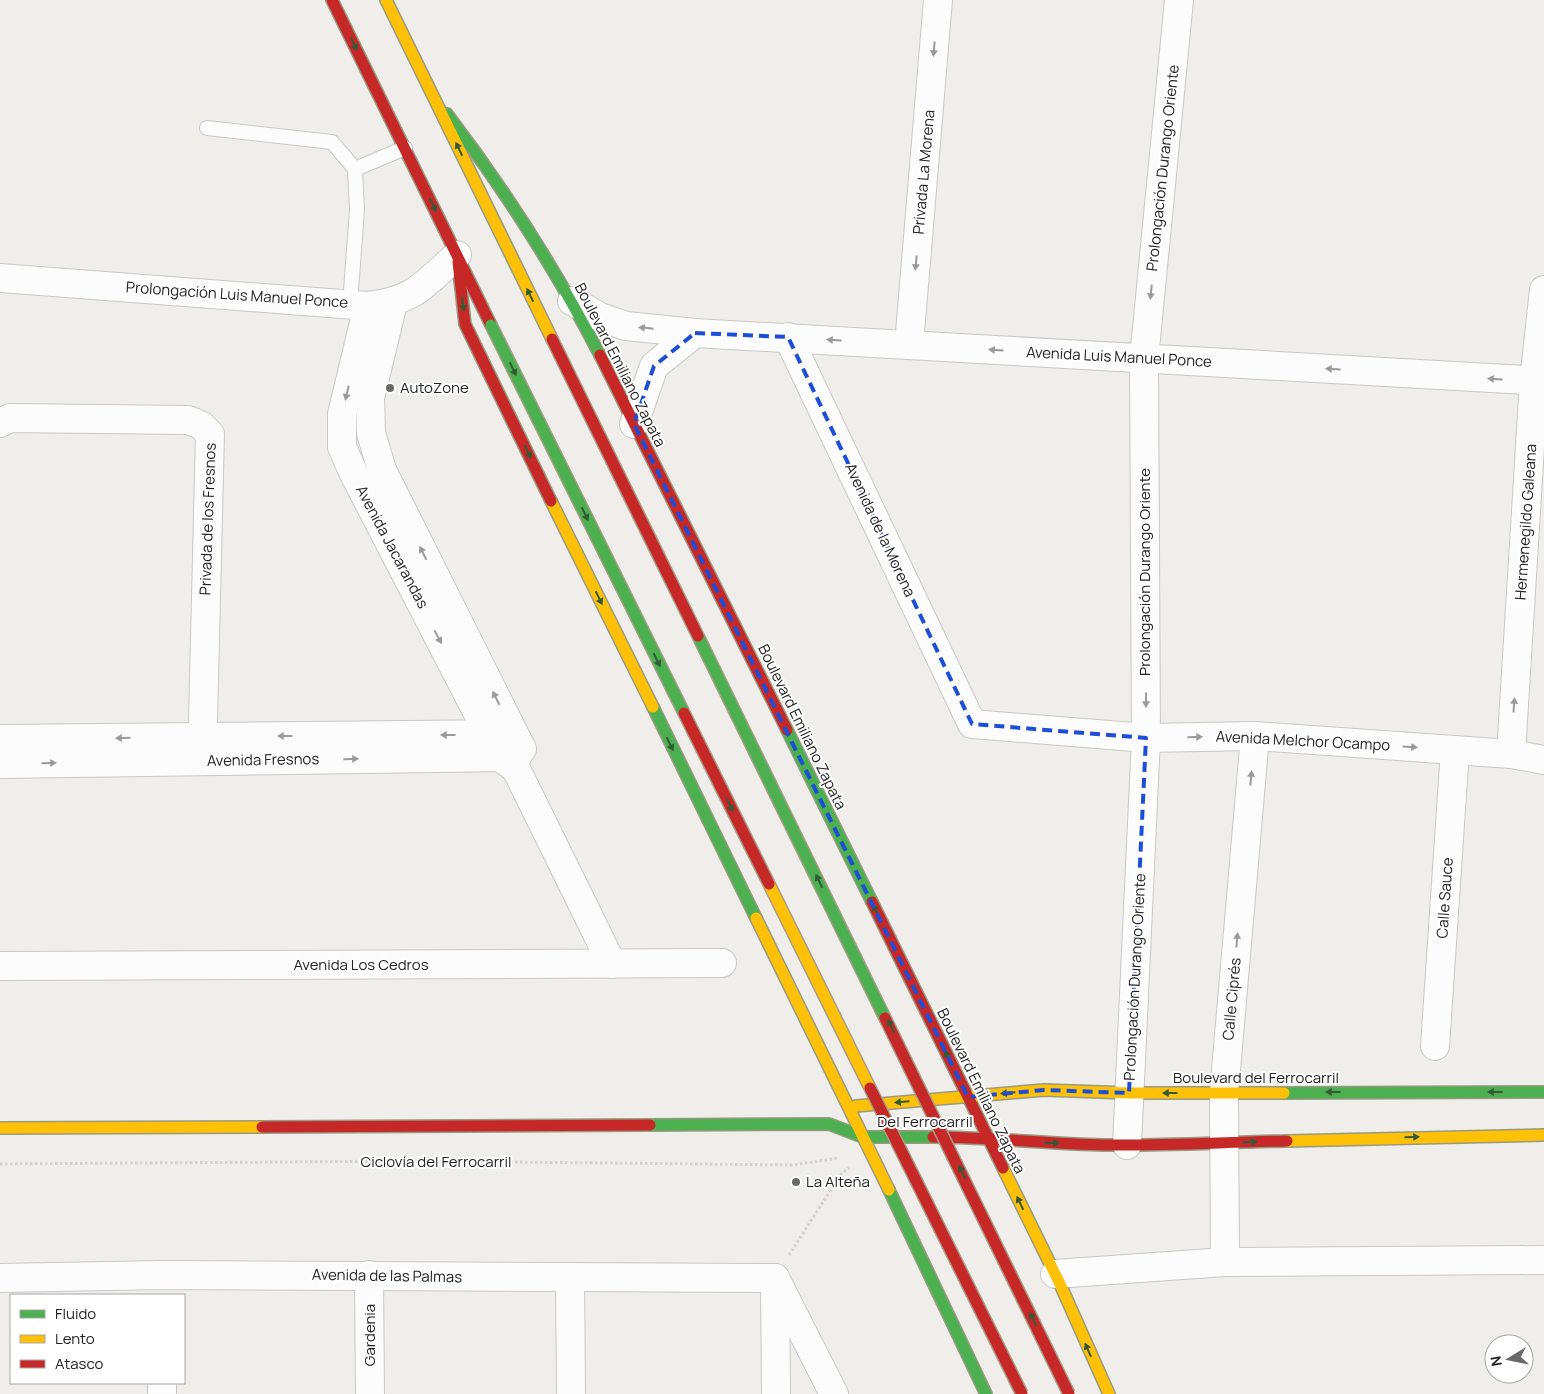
<svg xmlns="http://www.w3.org/2000/svg" width="1544" height="1394" font-family="Manrope,sans-serif">
	<rect width="100%" height="100%" fill="#f0eeeb"/>
	<g fill="none" stroke-linecap="round" stroke-linejoin="round">
		<defs>
			<g id="lane">
				<polyline points="207,128 332,142 355,169 357,210 350,304"/>
				<polyline points="355,169 405,148"/>
			</g>
			<g id="street">
				<path d="M0 278 368 306C414 301 425 284 457 255"/>
				<polyline points="572,301 600,317 626,326 695,333 1544,381"/>
				<polyline points="393,303 370,398 371,433 382,470 522,749"/>
				<polyline points="368,306 342,414 342,447 353,472 501,758 516,769 612,964"/>
				<polyline points="788,337 972,724 1146,738 1255,736 1511,754 1544,760"/>
				<polyline points="909,344 938,0"/>
				<polyline points="0,423 10,418 188,420 201,425 210,434 202,761"/>
				<polyline points="634,424 654,366 695,333"/>
				<polyline points="0,739 514,734"/>
				<polyline points="1511,754 1534,381 1544,290"/>
				<polyline points="0,764 517,757"/>
				<polyline points="0,966 722,963"/>
				<polyline points="1435,1046 1455,750"/>
				<polyline points="1127,1145 1146,738 1144,359 1179,0"/>
				<polyline points="1225,1262 1224,1093 1255,736"/>
				<polyline points="1055,1274 1225,1262 1544,1260"/>
				<polyline points="369,1275 370,1394"/>
				<polyline points="0,1278 162,1275 775,1278"/>
				<polyline points="570,1278 571,1394"/>
				<polyline points="775,1278 834,1394"/>
				<polyline points="775,1285 776,1394"/>
				<polyline points="162,1394 162,1383"/>
			</g>
			<g id="fast">
				<path d="M447 114C505 190 556 270 600 355"/>
				<polyline points="653,707 756,918"/>
				<polyline points="787,730 872,902"/>
				<polyline points="1284,1093 1544,1092"/>
				<polyline points="650,1125 829,1124 863,1137 933,1137"/>
				<polyline points="889,1190 986,1394"/>
			</g>
			<g id="slow">
				<polyline points="386,0 552,339"/>
				<polyline points="551,501 653,707"/>
				<polyline points="756,918 889,1190"/>
				<polyline points="856,1106 1044,1090 1129,1093 1284,1093"/>
				<polyline points="0,1128 262,1127"/>
				<polyline points="1287,1141 1544,1135"/>
				<polyline points="1003,1168 1060,1284 1109,1394"/>
			</g>
			<g id="jam">
				<polyline points="332,0 491,325"/>
				<polyline points="458,262 465,324 551,501"/>
				<polyline points="600,355 787,730"/>
				<polyline points="872,902 1003,1168"/>
				<polyline points="262,1127 650,1125"/>
				<path d="M933 1137C990 1137 1047 1144 1104 1145 1165 1146 1226 1142 1287 1141"/>
			</g>
		</defs>
		<use href="#lane" stroke="#c9c8c7" stroke-width="16"/>
		<use href="#street" stroke="#c9c8c7" stroke-width="30"/>
		<use href="#fast" stroke="#999a82" stroke-width="14"/>
		<use href="#slow" stroke="#999a82" stroke-width="14"/>
		<use href="#jam" stroke="#999a82" stroke-width="14"/>
		<g stroke="#dccecd" stroke-width="3" stroke-dasharray="2.5 2.5" stroke-linecap="butt">
			<polyline points="0,1164 418,1161 793,1165 839,1158"/>
			<polyline points="789,1255 841,1174 849,1168"/>
		</g>
		<use href="#lane" stroke="#fdfcfc" stroke-width="14"/>
		<use href="#street" stroke="#fdfcfc" stroke-width="28"/>
		<use href="#fast" stroke="#4caf50" stroke-width="11"/>
		<use href="#slow" stroke="#ffc107" stroke-width="11"/>
		<use href="#jam" stroke="#c62828" stroke-width="11"/>
		<defs>
			<g id="fast-bridge">
				<polyline points="491,325 684,713"/>
				<polyline points="698,636 885,1018"/>
			</g>
			<polyline id="slow-bridge" points="769,884 870,1088"/>
			<g id="jam-bridge">
				<polyline points="552,339 698,636"/>
				<polyline points="684,713 769,884"/>
				<polyline points="885,1018 1069,1394"/>
				<polyline points="870,1088 1022,1394"/>
			</g>
		</defs>
		<use href="#fast-bridge" stroke="#a79c86" stroke-width="14" stroke-linecap="butt"/>
		<use href="#slow-bridge" stroke="#a79c86" stroke-width="14" stroke-linecap="butt"/>
		<use href="#jam-bridge" stroke="#a79c86" stroke-width="14" stroke-linecap="butt"/>
		<use href="#fast-bridge" stroke="#4caf50" stroke-width="11"/>
		<use href="#slow-bridge" stroke="#ffc107" stroke-width="11"/>
		<use href="#jam-bridge" stroke="#c62828" stroke-width="11"/>
	</g>
	<defs><path id="oneway-solid" d="M-6-.8H1V-3.2L6.5 0L1 3.2V.8H-6Z" transform="scale(1.25)"/></defs>
	<g fill="#335a34">
		<use href="#oneway-solid" transform="translate(354 44) rotate(64)"/>
		<use href="#oneway-solid" transform="translate(459 149) rotate(-116)"/>
		<use href="#oneway-solid" transform="translate(433 205) rotate(64)"/>
		<use href="#oneway-solid" transform="translate(530 295) rotate(-116)"/>
		<use href="#oneway-solid" transform="translate(463 304) rotate(83)"/>
		<use href="#oneway-solid" transform="translate(513 369) rotate(64)"/>
		<use href="#oneway-solid" transform="translate(528 452) rotate(64)"/>
		<use href="#oneway-solid" transform="translate(585 514) rotate(64)"/>
		<use href="#oneway-solid" transform="translate(599 598) rotate(64)"/>
		<use href="#oneway-solid" transform="translate(657 660) rotate(64)"/>
		<use href="#oneway-solid" transform="translate(670 744) rotate(64)"/>
		<use href="#oneway-solid" transform="translate(730 805) rotate(64)"/>
		<use href="#oneway-solid" transform="translate(819 881) rotate(-116)"/>
		<use href="#oneway-solid" transform="translate(876 911) rotate(-116)"/>
		<use href="#oneway-solid" transform="translate(891 1026) rotate(-116)"/>
		<use href="#oneway-solid" transform="translate(948 1057) rotate(-117)"/>
		<use href="#oneway-solid" transform="translate(1333 1092) rotate(180)"/>
		<use href="#oneway-solid" transform="translate(1495 1092) rotate(180)"/>
		<use href="#oneway-solid" transform="translate(1008 1093) rotate(175)"/>
		<use href="#oneway-solid" transform="translate(1170 1093) rotate(180)"/>
		<use href="#oneway-solid" transform="translate(902 1102) rotate(175)"/>
		<use href="#oneway-solid" transform="translate(1412 1137) rotate(-2)"/>
		<use href="#oneway-solid" transform="translate(1250 1142) rotate(-2)"/>
		<use href="#oneway-solid" transform="translate(1052 1143) rotate(2)"/>
		<use href="#oneway-solid" transform="translate(962 1172) rotate(-116)"/>
		<use href="#oneway-solid" transform="translate(1020 1203) rotate(-116)"/>
		<use href="#oneway-solid" transform="translate(1033 1319) rotate(-116)"/>
		<use href="#oneway-solid" transform="translate(1088 1350) rotate(-114)"/>
	</g>
	<g fill="#9a9a9a">
		<use href="#oneway-solid" transform="translate(934 49) rotate(95)"/>
		<use href="#oneway-solid" transform="translate(916 263) rotate(95)"/>
		<use href="#oneway-solid" transform="translate(1151 292) rotate(96)"/>
		<use href="#oneway-solid" transform="translate(646 328) rotate(-174)"/>
		<use href="#oneway-solid" transform="translate(834 340) rotate(-177)"/>
		<use href="#oneway-solid" transform="translate(996 350) rotate(-176)"/>
		<use href="#oneway-solid" transform="translate(1333 369) rotate(-177)"/>
		<use href="#oneway-solid" transform="translate(1495 379) rotate(-177)"/>
		<use href="#oneway-solid" transform="translate(347 393) rotate(103)"/>
		<use href="#oneway-solid" transform="translate(423 553) rotate(-117)"/>
		<use href="#oneway-solid" transform="translate(438 637) rotate(62)"/>
		<use href="#oneway-solid" transform="translate(496 698) rotate(-117)"/>
		<use href="#oneway-solid" transform="translate(1146 700) rotate(90)"/>
		<use href="#oneway-solid" transform="translate(1514 705) rotate(-86)"/>
		<use href="#oneway-solid" transform="translate(448 735) rotate(180)"/>
		<use href="#oneway-solid" transform="translate(285 736) rotate(180)"/>
		<use href="#oneway-solid" transform="translate(1195 737) rotate(-1)"/>
		<use href="#oneway-solid" transform="translate(123 738) rotate(179)"/>
		<use href="#oneway-solid" transform="translate(1410 747) rotate(4)"/>
		<use href="#oneway-solid" transform="translate(351 759) rotate(-1)"/>
		<use href="#oneway-solid" transform="translate(49 763) rotate(-1)"/>
		<use href="#oneway-solid" transform="translate(1251 778) rotate(-85)"/>
		<use href="#oneway-solid" transform="translate(1237 940) rotate(-85)"/>
	</g>
	<path fill="none" stroke="#1d4ed8" stroke-width="4" stroke-dasharray="10 6" stroke-linejoin="round" d="M695 333 788 337 972 724 1146 738 1129 1093 1044 1090 968 1097 634 424 654 366Z"/>
	<g fill="#6a6968" stroke="#fff" stroke-width="2">
		<circle cx="390" cy="388" r="5"/>
		<circle cx="796" cy="1182" r="5"/>
	</g>
	<g text-anchor="middle" stroke-width="4" stroke-linejoin="round" paint-order="stroke">
		<g font-size="15" fill="#222" stroke="#fff">
			<text transform="translate(1163 168) rotate(-84)" y="5">Prolongación Durango Oriente</text>
			<text transform="translate(924 172) rotate(-85)" y="5">Privada La Morena</text>
			<text transform="translate(237 295) rotate(4)" y="5">Prolongación Luis Manuel Ponce</text>
			<text transform="translate(1119 357) rotate(3)" y="5">Avenida Luis Manuel Ponce</text>
			<text transform="translate(620 365) rotate(63)" y="5">Boulevard Emiliano Zapata</text>
			<text transform="translate(208 519) rotate(-88)" y="5">Privada de los Fresnos</text>
			<text transform="translate(1526 522) rotate(-86)" y="5">Hermenegildo Galeana</text>
			<text transform="translate(880 530) rotate(65)" y="5">Avenida de la Morena</text>
			<text transform="translate(392 547) rotate(62)" y="5">Avenida Jacarandas</text>
			<text transform="translate(1145 572) rotate(-90)" y="5">Prolongación Durango Oriente</text>
			<text transform="translate(802 727) rotate(64)" y="5">Boulevard Emiliano Zapata</text>
			<text transform="translate(1303 741) rotate(3)" y="5">Avenida Melchor Ocampo</text>
			<text transform="translate(263 760) rotate(-1)" y="5">Avenida Fresnos</text>
			<text transform="translate(1445 898) rotate(-86)" y="5">Calle Sauce</text>
			<text x="361" y="970">Avenida Los Cedros</text>
			<text transform="translate(1135 977) rotate(-87)" y="5">Prolongación Durango Oriente</text>
			<text transform="translate(1232 999) rotate(-85)" y="5">Calle Ciprés</text>
			<text x="1256" y="1083">Boulevard del Ferrocarril</text>
			<text transform="translate(981 1091) rotate(64)" y="5">Boulevard Emiliano Zapata</text>
			<text x="925" y="1127">Del Ferrocarril</text>
			<text x="436" y="1167">Ciclovía del Ferrocarril</text>
			<text transform="translate(387 1276) rotate(1)" y="5">Avenida de las Palmas</text>
			<text transform="translate(370 1335) rotate(-90)" y="5">Gardenia</text>
		</g>
		<g font-size="15" fill="#222" stroke="#fff" text-anchor="start">
			<text x="400" y="393">AutoZone</text>
			<text x="806" y="1187">La Alteña</text>
		</g>
	</g>
	<rect x="10" y="1294" width="175" height="90" fill="#ffffff" stroke="#a7a7a7"/>
	<rect x="20" y="1310" width="25" height="8" fill="#4caf50" stroke="#a7a7a7"/>
	<text x="55" y="1319" font-size="15" fill="#222222">Fluido</text>
	<rect x="20" y="1335" width="25" height="8" fill="#ffc107" stroke="#a7a7a7"/>
	<text x="55" y="1344" font-size="15" fill="#222222">Lento</text>
	<rect x="20" y="1360" width="25" height="8" fill="#c62828" stroke="#a7a7a7"/>
	<text x="55" y="1369" font-size="15" fill="#222222">Atasco</text>
	<g transform="translate(1509 1359) rotate(260)"><circle r="24" fill="#ffffff" stroke="#a7a7a7"/>
	<path d="M0-4L9 19L0 12L-9 19Z" fill="#6a6968"/>
	<text y="-8" font-size="14" font-weight="bold" text-anchor="middle" fill="#222222">N</text>
	</g>
</svg>
